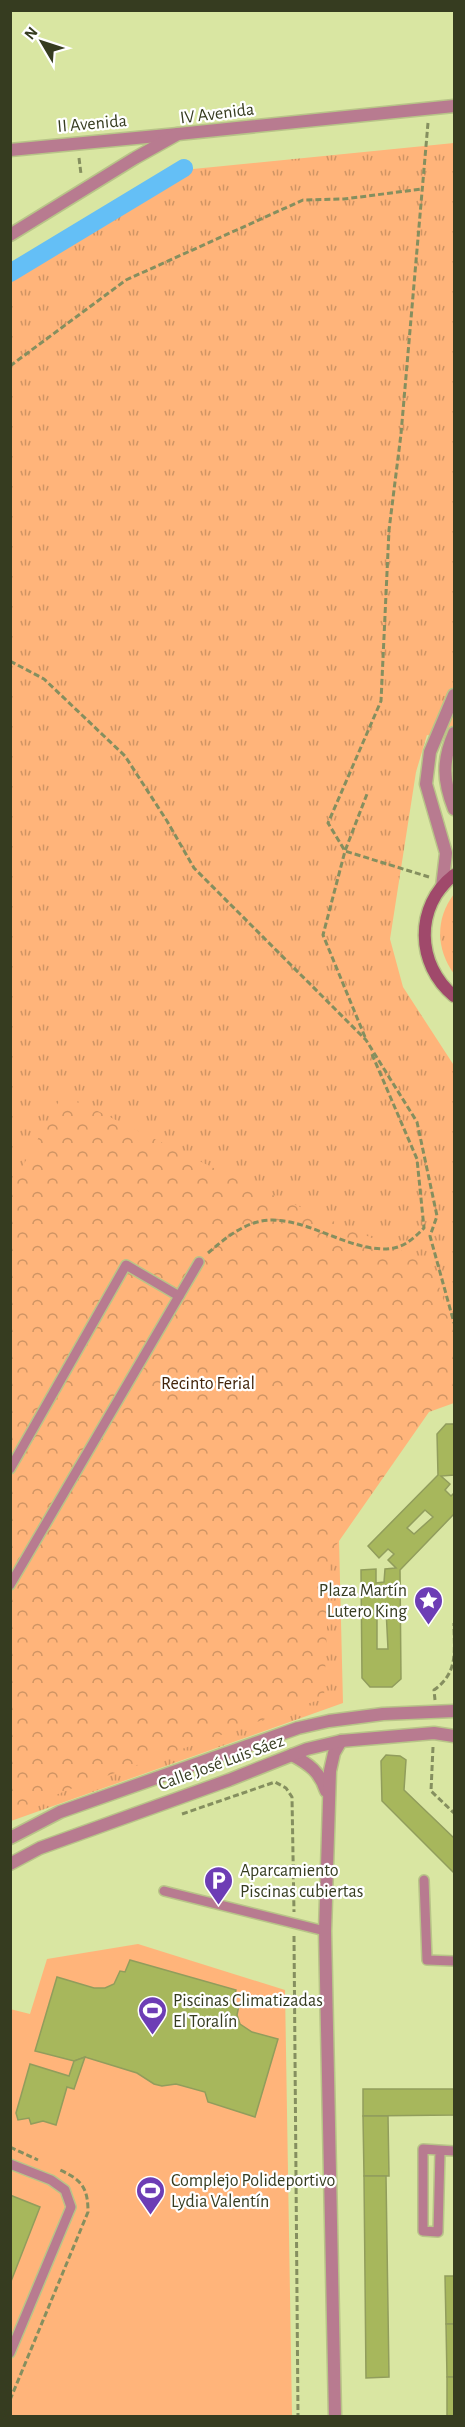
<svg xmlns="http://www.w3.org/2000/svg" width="465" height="2427" font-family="'Alegreya Sans',sans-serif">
	<defs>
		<pattern id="grass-tufts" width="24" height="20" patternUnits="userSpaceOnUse" patternTransform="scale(1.5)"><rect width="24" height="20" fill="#ffb47a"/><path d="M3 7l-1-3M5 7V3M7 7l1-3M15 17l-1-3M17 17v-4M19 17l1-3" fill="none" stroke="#cf9464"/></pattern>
		<pattern id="park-crowns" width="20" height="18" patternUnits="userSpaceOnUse" patternTransform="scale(1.5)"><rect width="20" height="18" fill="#ffb47a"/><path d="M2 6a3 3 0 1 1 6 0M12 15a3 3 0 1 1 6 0" fill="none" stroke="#cf9464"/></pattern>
	</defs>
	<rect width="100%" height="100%" fill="#d9e6a2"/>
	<g fill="url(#grass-tufts)">
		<polygon points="454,143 454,740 427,735 416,772 390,939 403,987 453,1064 454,1401 336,1416 343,1703 11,1821 10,279 193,169"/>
		<path d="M454 894V974C436 949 435 919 454 894Z"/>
	</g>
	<polygon fill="url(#park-crowns)" points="63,1094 240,1181 432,1264 454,1334 454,1403 429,1412 330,1554 324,1698 73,1788 11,1813 11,1187"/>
	<polygon fill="#ffb47a" points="138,1944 285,1990 292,2416 11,2416 10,2009 30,2014 47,1959"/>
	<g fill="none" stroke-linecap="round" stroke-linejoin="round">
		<polyline stroke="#64bff6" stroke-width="18" points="10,273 184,168"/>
	</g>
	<g fill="#a7b75c" stroke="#919d5c" stroke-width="1.5" fill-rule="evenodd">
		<path d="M446 1424H454V1475L441 1476 450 1484 445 1490 451 1496 454 1493V1514L400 1570 401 1679 392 1687H370L362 1678 361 1570 376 1569V1583L384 1582 385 1569 396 1568 388 1560 394 1554 388 1549 379 1558 368 1546 438 1475 437 1434ZM425 1510 433 1517 414 1534 407 1528ZM377 1609H386L388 1649H377Z"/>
		<polygon points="386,1755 400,1756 406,1760 404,1790 454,1838 454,1873 382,1801 381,1761"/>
		<polygon points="130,1960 236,1990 233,2003 239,2005 237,2015 240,2024 252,2032 278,2039 255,2117 208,2102 205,2092 176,2084 162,2086 154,2084 137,2073 85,2057 74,2061 35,2051 57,1977 94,1988 105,1988 114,1984 120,1971 125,1972"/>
		<polygon points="85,2057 74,2089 67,2087 56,2125 43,2121 31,2124 29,2118 18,2120 16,2113 30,2064 69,2076 74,2061"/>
		<polygon points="363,2089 454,2089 454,2115 363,2116"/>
		<polygon points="363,2116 388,2116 389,2176 364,2176"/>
		<polygon points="364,2176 386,2176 389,2377 366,2378"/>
		<polygon points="10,2195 40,2207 10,2284"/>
		<polygon points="445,2276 454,2276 454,2324 446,2324"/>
		<polygon points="446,2324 454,2324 454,2377 447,2377"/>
		<rect x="447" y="2377" width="7" height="39"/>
	</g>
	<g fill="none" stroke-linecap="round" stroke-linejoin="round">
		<defs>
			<g id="service">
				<polyline points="10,1469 126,1265 179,1296"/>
				<polyline points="10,1585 199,1262"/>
				<polyline points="424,1880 427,1960 454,1961"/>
				<polyline points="164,1891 325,1931"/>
				<polyline points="440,2151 438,2232 423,2231 423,2149 454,2151"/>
				<polyline points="10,2164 51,2180 65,2190 71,2207 10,2353"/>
			</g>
			<g id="minor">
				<polyline points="10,150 178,134"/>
				<path d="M292 1755C309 1764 320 1772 326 1791"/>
				<polyline points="335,2416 325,1931 330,1771 334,1753 341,1741"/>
			</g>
			<g id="tertiary">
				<polyline points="10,235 135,158 178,134 454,106"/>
				<path d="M454 733C442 761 443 781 454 809"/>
				<polyline points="442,887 446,853 426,784 430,752 454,695"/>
				<polyline points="10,1838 60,1812 298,1728 329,1721 383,1714 454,1711"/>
				<polyline points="10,1864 40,1848 229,1780 307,1749 341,1741 434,1733 454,1736"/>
			</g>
			<path id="secondary" d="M454 875C414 906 416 965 454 996"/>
		</defs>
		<use href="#service" stroke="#b8c488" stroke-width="12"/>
		<use href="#minor" stroke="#b8c488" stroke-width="15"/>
		<use href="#tertiary" stroke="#b8c488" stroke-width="15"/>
		<use href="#secondary" stroke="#b8c488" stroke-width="15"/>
		<g stroke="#858f5f" stroke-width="3" stroke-dasharray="6 3" stroke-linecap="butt">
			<polyline points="428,123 401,434 389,530 381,701 328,823 345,851 429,877"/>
			<polyline points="79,158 81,174"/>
			<polyline points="10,366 126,280 303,200 344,199 422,189"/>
			<polyline points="10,661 44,679 125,756 167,821 194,868 366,1040 417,1122 437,1216 430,1236 454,1323"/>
			<polyline points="365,1037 323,935 345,851 367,794"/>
			<path d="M208 1253C222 1241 236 1229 254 1223 299 1208 349 1256 394 1248 406 1246 416 1236 424 1228L417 1159 371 1052"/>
			<path d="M435 1700 434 1690C459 1672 454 1651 454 1623"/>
			<polyline points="433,1747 431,1791 454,1813"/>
			<polyline points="182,1814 275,1782 286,1788 292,1797 294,1912"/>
			<polyline points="294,1936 298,2416"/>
			<polyline points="10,2147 38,2160"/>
			<path d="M10 2400 88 2212C88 2188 82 2180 60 2170"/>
		</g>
		<use href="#service" stroke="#b87b90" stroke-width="9"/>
		<use href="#minor" stroke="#b87b90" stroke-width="12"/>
		<use href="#tertiary" stroke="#b87b90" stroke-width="12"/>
		<use href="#secondary" stroke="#a0496b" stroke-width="12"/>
	</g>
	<defs>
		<symbol id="sight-pin" viewBox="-11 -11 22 30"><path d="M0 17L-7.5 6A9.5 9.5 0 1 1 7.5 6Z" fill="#6d3db5" stroke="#fff"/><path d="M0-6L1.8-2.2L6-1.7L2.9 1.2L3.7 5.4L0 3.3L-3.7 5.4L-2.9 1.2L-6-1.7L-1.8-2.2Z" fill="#fff"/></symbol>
		<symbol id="parking-pin" viewBox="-11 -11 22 30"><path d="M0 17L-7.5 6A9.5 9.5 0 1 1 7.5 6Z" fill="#6d3db5" stroke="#fff"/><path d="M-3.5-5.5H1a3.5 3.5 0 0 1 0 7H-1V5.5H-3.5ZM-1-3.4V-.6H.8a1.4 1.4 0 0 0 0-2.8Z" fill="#fff"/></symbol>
		<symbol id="stadium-pin" viewBox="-11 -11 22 30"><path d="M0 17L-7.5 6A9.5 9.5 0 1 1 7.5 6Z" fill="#6d3db5" stroke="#fff"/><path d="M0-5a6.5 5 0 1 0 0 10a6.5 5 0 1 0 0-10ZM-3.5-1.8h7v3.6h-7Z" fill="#fff"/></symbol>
	</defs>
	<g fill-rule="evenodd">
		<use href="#sight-pin" x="412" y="1584" width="33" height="45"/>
		<use href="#parking-pin" x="202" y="1864" width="33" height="45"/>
		<use href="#stadium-pin" x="136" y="1994" width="33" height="45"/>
		<use href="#stadium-pin" x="134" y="2174" width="33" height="45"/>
	</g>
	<g text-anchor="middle" stroke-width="4.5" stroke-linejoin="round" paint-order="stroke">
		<g font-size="18" fill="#363c20" stroke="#fff">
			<text transform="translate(217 113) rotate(-7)" y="6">IV Avenida</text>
			<text transform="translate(92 123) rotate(-5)" y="6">II Avenida</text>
			<text transform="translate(221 1762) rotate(-20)" y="6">Calle José Luis Sáez</text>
		</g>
		<g font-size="18" fill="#412309" stroke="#fff">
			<text x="208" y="1389">Recinto Ferial</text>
		</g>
		<g font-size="18" fill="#363c20" stroke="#fff" text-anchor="start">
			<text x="407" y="1596" text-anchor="end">Plaza Martín<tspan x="407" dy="21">Lutero King</tspan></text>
			<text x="240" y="1876">Aparcamiento<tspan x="240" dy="21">Piscinas cubiertas</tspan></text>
			<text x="173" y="2006">Piscinas Climatizadas<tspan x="173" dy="21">El Toralín</tspan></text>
			<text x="171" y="2186">Complejo Polideportivo<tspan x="171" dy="21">Lydia Valentín</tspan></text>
		</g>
	</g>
	<rect width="465" height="2427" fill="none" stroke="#363c20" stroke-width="24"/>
	<g transform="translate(42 42) rotate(309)" stroke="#ffffff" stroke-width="4.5" paint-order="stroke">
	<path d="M0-4.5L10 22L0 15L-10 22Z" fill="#363c20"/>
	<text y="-9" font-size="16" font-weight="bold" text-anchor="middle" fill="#363c20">N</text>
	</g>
</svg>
